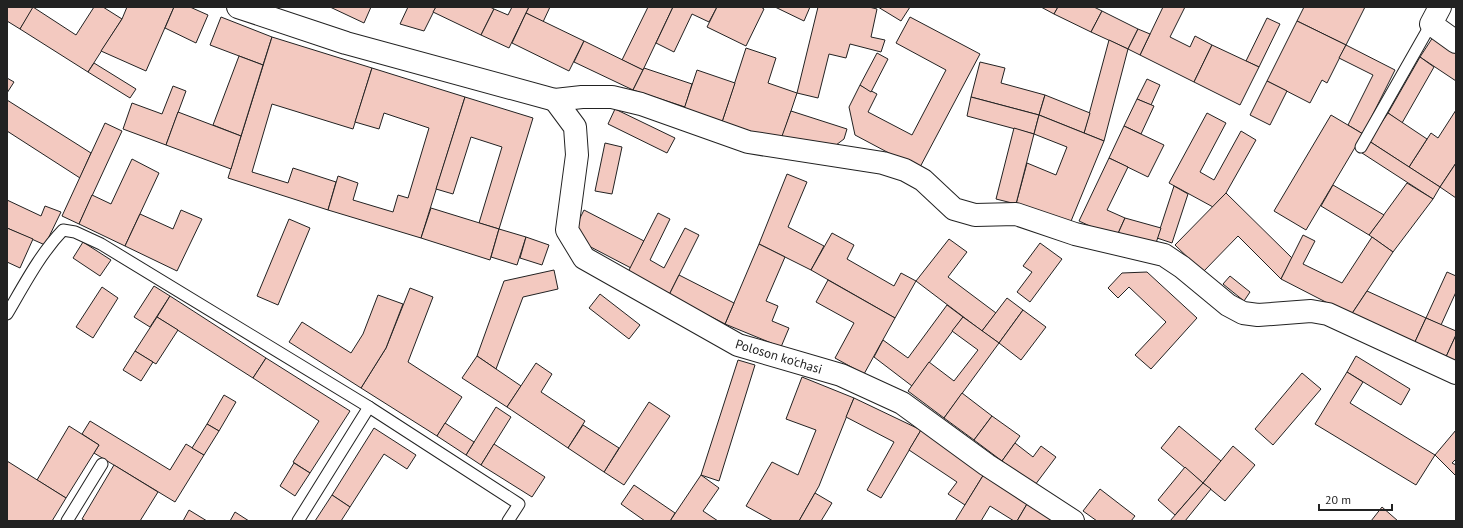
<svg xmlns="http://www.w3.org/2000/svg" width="1463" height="528" font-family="'PT Sans',sans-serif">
	<rect width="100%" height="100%" fill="#fff"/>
	<g fill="#f3c9c0" stroke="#222">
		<polygon points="7,7 34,7 20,29 7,21"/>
		<polygon points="33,7 76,35 94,7 103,7 122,19 88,72 20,29"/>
		<polygon points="127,7 174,7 146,71 101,51 122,19"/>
		<polygon points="174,7 190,7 208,15 196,43 165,28"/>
		<polygon points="330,7 371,7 364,23"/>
		<polygon points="408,7 436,7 424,31 400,24"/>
		<polygon points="436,7 490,7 494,9 481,35 433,12"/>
		<polygon points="512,7 529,7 509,48 481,35 494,9 508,15"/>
		<polygon points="529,7 550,7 543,22 526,13"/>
		<polygon points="648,7 673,7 643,70 622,60"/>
		<polygon points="673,7 717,7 709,22 692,14 674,52 656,43"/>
		<polygon points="717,7 761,7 764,9 746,46 707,27"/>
		<polygon points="775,7 810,7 804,21"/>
		<polygon points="818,7 869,7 877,9 871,37 885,40 881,52 850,44 846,58 829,54 818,98 797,93"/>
		<polygon points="878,7 910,7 901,21"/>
		<polygon points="1041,7 1058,7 1054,14"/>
		<polygon points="1058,7 1094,7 1102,11 1091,32 1054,14"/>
		<polygon points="1163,7 1185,7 1170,37 1190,47 1195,36 1212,45 1194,82 1140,55"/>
		<polygon points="1304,7 1365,7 1346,45 1297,21"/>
		<polygon points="1102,11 1138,29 1128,49 1091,32"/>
		<polygon points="526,13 584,41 569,71 512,43"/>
		<polygon points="221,17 272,37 263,65 210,45"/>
		<polygon points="910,17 980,54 919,169 855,135 849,107 860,85 877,94 868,112 912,135 946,70 896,43"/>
		<polygon points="1267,18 1280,24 1259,67 1246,61"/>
		<polygon points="1297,21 1346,45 1327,83 1322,80 1310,103 1267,81"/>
		<polygon points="1138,29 1150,34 1140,55 1128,49"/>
		<polygon points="272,37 372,68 353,129 272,104 252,172 288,183 293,168 336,182 328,210 228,178"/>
		<polygon points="1433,37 1456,52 1456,81 1420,57"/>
		<polygon points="1109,40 1128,49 1104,141 1084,133"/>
		<polygon points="584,41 643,70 633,90 574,62"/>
		<polygon points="1212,45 1259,67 1240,105 1194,82"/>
		<polygon points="1346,45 1395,70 1363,134 1348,125 1373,75 1339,58"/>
		<polygon points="746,48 776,58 768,83 797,93 781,141 722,122"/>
		<polygon points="877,53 888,59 871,92 860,85"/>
		<polygon points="239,56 263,65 241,136 213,125"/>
		<polygon points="1420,57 1434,67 1402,123 1388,113"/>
		<polygon points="980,62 1005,68 1001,83 1045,95 1039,115 971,97"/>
		<polygon points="94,63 136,89 130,98 88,72"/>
		<polygon points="372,68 465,97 421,238 328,210 338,176 358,183 353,200 393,212 398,195 408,198 429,128 384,113 379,129 355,122"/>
		<polygon points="644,68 692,84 685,107 633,90"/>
		<polygon points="697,70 735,83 722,122 684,109"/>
		<polygon points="7,78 14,82 7,93"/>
		<polygon points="1147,79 1160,85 1151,105 1137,99"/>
		<polygon points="1267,81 1287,91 1270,125 1250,115"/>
		<polygon points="173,86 186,91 166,145 123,129 132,103 162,114"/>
		<polygon points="1045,95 1090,113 1084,133 1039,115"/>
		<polygon points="465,97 533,118 499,229 479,223 502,147 471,137 453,194 436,189"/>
		<polygon points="971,97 1039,115 1034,134 967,116"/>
		<polygon points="1137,99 1154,106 1141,134 1124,126"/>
		<polygon points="7,100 91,153 80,178 7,131"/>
		<polygon points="615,109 675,138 667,153 608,124"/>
		<polygon points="1456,110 1456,163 1440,187 1409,167 1431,133 1438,138"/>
		<polygon points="791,111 847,129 844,139 828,151 782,136"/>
		<polygon points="178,112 241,136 231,169 166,145"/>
		<polygon points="1207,113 1226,123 1200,172 1214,180 1241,131 1256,140 1226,193 1213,207 1169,183"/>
		<polygon points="1388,113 1427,139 1409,167 1369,141"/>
		<polygon points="1039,115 1104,141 1069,226 1016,204 1027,163 1056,175 1067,147 1034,134"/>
		<polygon points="1331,115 1363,134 1306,230 1274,211"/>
		<polygon points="105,123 122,131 79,224 62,216"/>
		<polygon points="1124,126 1164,145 1148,177 1109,158"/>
		<polygon points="1014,128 1034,134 1016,204 996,199"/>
		<polygon points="1369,141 1440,187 1433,199 1362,153"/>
		<polygon points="605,143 622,147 612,194 595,191"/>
		<polygon points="1109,158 1128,167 1107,210 1125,218 1116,238 1079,221"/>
		<polygon points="132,159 159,173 125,246 79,224 92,195 111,204"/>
		<polygon points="1456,163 1456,198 1440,187"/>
		<polygon points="787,174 807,182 788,227 824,246 811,270 759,244"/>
		<polygon points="1407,183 1433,199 1393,252 1369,235"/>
		<polygon points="1333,185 1384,215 1369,235 1321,206"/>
		<polygon points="1174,186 1188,194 1172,243 1157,238"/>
		<polygon points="1226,193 1292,258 1281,279 1238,236 1203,272 1175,245"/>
		<polygon points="7,200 41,216 45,206 61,212 45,245 7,228"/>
		<polygon points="431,208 499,229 490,260 421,238"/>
		<polygon points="181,210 202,219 177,271 125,246 140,214 173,229"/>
		<polygon points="584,210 644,241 631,268 585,244 575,228"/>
		<polygon points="658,213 670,219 650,260 664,268 685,228 699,235 669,295 627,274"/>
		<polygon points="1125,218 1161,228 1154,249 1116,238"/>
		<polygon points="289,219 310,228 278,305 257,296"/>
		<polygon points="7,228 33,239 20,268 7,262"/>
		<polygon points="499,229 526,237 517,265 491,257"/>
		<polygon points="832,233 854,245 847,259 894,286 901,273 916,281 895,318 811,270"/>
		<polygon points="1303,235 1315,241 1303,264 1342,283 1372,237 1393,252 1351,315 1281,279"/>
		<polygon points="526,237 549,245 542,265 520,258"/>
		<polygon points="949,239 967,252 948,277 996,313 982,331 916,281"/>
		<polygon points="83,242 111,260 100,276 73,258"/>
		<polygon points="1040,243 1062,259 1030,302 1017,292 1032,272 1023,266"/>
		<polygon points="759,244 785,257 766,301 778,306 772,321 789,328 781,347 725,324"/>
		<polygon points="554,270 558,289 523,297 496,369 477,356 504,281"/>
		<polygon points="1147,272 1197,318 1151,369 1135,355 1166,322 1129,287 1118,298 1108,288 1122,273"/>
		<polygon points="1447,272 1456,276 1456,292 1441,325 1426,318"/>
		<polygon points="679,275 734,303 725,324 669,295"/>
		<polygon points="1230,276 1250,292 1244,301 1223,284"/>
		<polygon points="828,280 895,318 864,374 835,358 854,323 816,302"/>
		<polygon points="154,286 170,296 150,327 134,317"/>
		<polygon points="102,287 118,298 93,338 76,327"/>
		<polygon points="410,288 433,297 408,362 462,397 437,436 361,388 386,348"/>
		<polygon points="1367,291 1426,318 1414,344 1351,315"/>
		<polygon points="600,294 640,325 629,339 589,308"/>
		<polygon points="378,295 403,304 386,348 361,388 289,342 302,322 351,353 363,334"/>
		<polygon points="170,296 266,358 253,378 157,317"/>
		<polygon points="1007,298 1023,310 999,343 982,331"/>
		<polygon points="947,305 963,317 912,386 874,357 883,340 908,358"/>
		<polygon points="1023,310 1046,327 1021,360 999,343"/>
		<polygon points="157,317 178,330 156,364 135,351"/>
		<polygon points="963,317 999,343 944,418 908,391 929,362 954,381 978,350 952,331"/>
		<polygon points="1426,318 1456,331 1456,335 1445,359 1414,344"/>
		<polygon points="1456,335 1456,364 1445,359"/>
		<polygon points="135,351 153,362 141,381 123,370"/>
		<polygon points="477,356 521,386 507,407 462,378"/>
		<polygon points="1356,356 1410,389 1401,405 1347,372"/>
		<polygon points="266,358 350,411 310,473 293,462 319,421 253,378"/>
		<polygon points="738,360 755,365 719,481 701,475"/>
		<polygon points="536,363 552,374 541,392 585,421 568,448 507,407"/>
		<polygon points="1347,372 1363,382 1350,403 1435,455 1416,485 1315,424"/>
		<polygon points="1302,373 1321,389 1273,445 1255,429"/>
		<polygon points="802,377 854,398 819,486 799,521 773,521 746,506 772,462 798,475 816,430 786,419"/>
		<polygon points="962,393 992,416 974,440 944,418"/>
		<polygon points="224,395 236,402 219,431 207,424"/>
		<polygon points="854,398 921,430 881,498 867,490 894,442 846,417"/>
		<polygon points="649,402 670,416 624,485 604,472"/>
		<polygon points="496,407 511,417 481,465 466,455"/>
		<polygon points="992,416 1020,436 1002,461 974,440"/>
		<polygon points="90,421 170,470 186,444 204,455 175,502 94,453 99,445 82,434"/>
		<polygon points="445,423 474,442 466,455 437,436"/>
		<polygon points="207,424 219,431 204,455 192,448"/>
		<polygon points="583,425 619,448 604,472 568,448"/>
		<polygon points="69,426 99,445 66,498 37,480"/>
		<polygon points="1179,426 1221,461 1203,483 1161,448"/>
		<polygon points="374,428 416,455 407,469 384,454 350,507 332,495"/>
		<polygon points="921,430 984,474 965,505 948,494 957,482 909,450"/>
		<polygon points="1456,430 1456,459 1452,463 1456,465 1456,476 1435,455"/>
		<polygon points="1015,443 1033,457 1041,446 1056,457 1035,485 1002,461"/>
		<polygon points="494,444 545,477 532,497 481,465"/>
		<polygon points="1233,446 1255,465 1225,501 1203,483"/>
		<polygon points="7,461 66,498 52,521 7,521"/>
		<polygon points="294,463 310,473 295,496 280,486"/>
		<polygon points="114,465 158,492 140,521 86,521 82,519"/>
		<polygon points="1185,467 1203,483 1175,515 1158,500"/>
		<polygon points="984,474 1027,504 1017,521 1014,521 990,506 981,521 955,521"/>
		<polygon points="701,475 719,488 703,511 718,521 670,521"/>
		<polygon points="1203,483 1211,489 1185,521 1170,521"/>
		<polygon points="634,485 675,513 670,521 645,521 621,504"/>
		<polygon points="1100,489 1135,516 1131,521 1097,521 1083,511"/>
		<polygon points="815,493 832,503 821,521 799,521"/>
		<polygon points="332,495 350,507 341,521 315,521"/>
		<polygon points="1027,504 1055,521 1017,521"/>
		<polygon points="1382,507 1398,521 1371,521"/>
		<polygon points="189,510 207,521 183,521"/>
		<polygon points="235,512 249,521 230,521"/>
	</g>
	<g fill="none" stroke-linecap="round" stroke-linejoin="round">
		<defs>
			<g id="lane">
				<polyline points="1361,147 1431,24"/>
				<path d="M7 314C24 285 40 254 63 230L75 232 101 244 369 407 519 504 508 521"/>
				<polyline points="67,521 102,464"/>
				<polyline points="298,521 369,407"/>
			</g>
			<g id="street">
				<polyline points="238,7 346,43 555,100 582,97 612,97 641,104 748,142 883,163 905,170 923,180 954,209 975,215 1016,214 1075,234 1164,255 1182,267 1228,305 1243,313 1258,315 1311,311 1328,314 1456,373"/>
				<polyline points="1440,7 1431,24 1456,42"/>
				<polyline points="555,100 575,127 577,155 567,230 584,258 738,345 841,375 902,403 987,465 1073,521"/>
			</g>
		</defs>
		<use href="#lane" stroke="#222" stroke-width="13"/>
		<use href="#street" stroke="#222" stroke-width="24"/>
		<use href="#lane" stroke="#fff" stroke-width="11"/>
		<use href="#street" stroke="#fff" stroke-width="22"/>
	</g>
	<g text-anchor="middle" stroke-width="3" stroke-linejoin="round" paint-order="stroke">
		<g font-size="13" fill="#222" stroke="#fff">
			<text transform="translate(779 356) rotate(17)" y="5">Poloson ko'chasi</text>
		</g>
	</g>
	<rect width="1463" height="528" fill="none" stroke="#222222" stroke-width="16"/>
	<path d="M1319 504v6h73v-6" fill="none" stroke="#222222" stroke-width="2"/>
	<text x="1325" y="504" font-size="12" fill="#222222" stroke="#ffffff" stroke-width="3" paint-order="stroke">20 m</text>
</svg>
